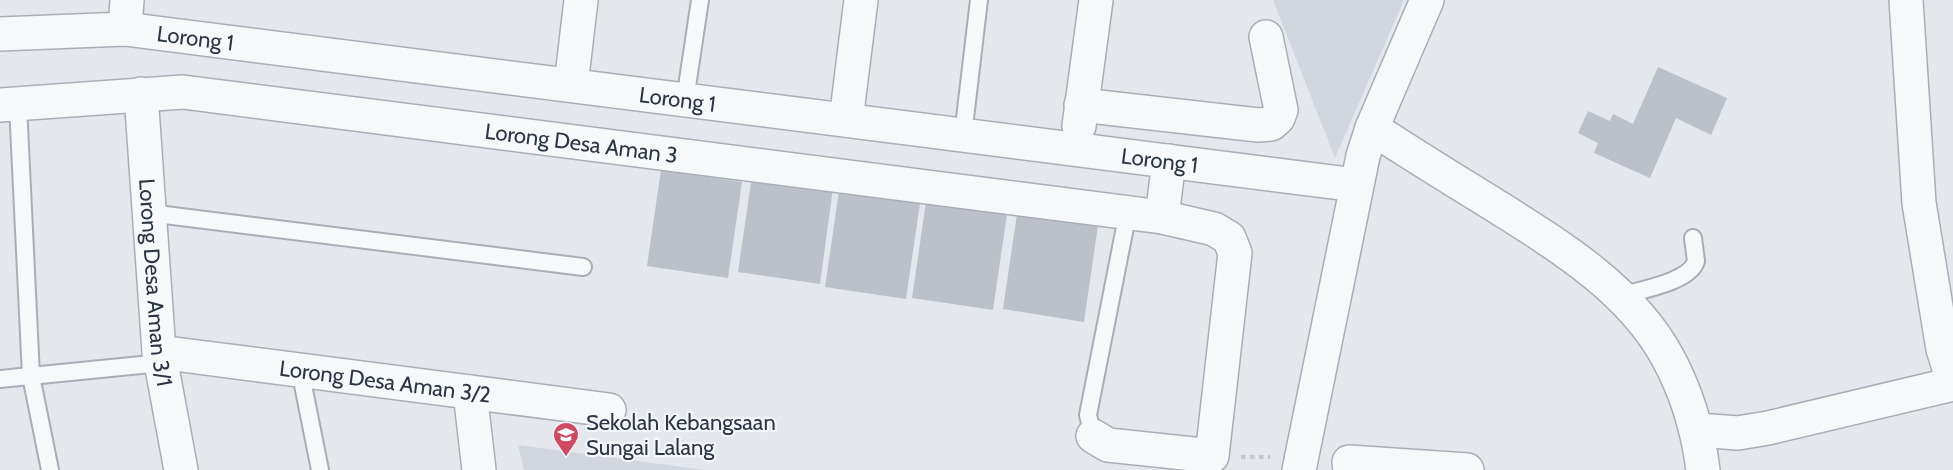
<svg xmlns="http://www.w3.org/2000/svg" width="1953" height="470" font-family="Cabin,sans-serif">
	<rect width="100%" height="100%" fill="#e4e7ec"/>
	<g fill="#d2d6de">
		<polygon points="1273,0 1404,0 1335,158"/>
		<polygon points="518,445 705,470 524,470"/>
	</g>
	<g fill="#bbc0c9">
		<polygon points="1658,67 1727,98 1711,135 1676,118 1650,178 1594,153 1598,143 1578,133 1588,111 1610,121 1613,114 1633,124"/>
		<polygon points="661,170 742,182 728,278 647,266"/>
		<polygon points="752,176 833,188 820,284 738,272"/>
		<polygon points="839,191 920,203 906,299 825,287"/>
		<polygon points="926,202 1007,214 993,310 912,298"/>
		<polygon points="1017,214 1098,225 1084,322 1003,309"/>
	</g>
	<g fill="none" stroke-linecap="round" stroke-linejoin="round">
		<defs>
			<g id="service">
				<polyline points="685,100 700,0"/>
				<polyline points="18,105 31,376 50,470"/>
				<polyline points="963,135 979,0"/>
				<polyline points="149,213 583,267"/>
				<path d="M1620 296C1640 290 1690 282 1696 261L1693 238"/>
				<polyline points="300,370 320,470"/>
				<polyline points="0,379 161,363"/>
				<polyline points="1093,436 1088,415 1128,212"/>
			</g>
			<g id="minor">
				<polyline points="1906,0 1919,203 1943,349 1953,381"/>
				<polyline points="125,29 127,0"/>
				<path id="s1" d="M0 34 125 29 1356 185"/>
				<polyline points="571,85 581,0"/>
				<path id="s2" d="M141 94 159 352 181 470"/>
				<path id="s3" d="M0 105 183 92 1162 217 1214 229 1229 238 1235 253 1212 456 1108 445 1093 436"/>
				<polyline points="1081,105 1258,125 1271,124 1278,118 1281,110 1266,37"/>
				<polyline points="846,120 861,0"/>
				<polyline points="1079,126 1096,0"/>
				<path d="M1372 128C1410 153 1449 177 1488 201 1553 242 1630 287 1668 358 1687 393 1698 430 1703 470"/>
				<polyline points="1162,217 1169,161"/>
				<path id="s4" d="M159 352 609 410"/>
				<polyline points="470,392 479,470"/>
				<polyline points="1698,430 1738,433 1768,428 1953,384"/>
				<polyline points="1299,470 1363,156 1372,128 1427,0"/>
				<polyline points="1350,470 1349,462 1467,470"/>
			</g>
		</defs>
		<use href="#service" stroke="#a9aeb6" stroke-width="20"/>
		<use href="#minor" stroke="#a9aeb6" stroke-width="36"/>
		<polyline stroke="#c2c5cb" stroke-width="4" stroke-dasharray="4.5 4.5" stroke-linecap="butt" points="1241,457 1270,457"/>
		<use href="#service" stroke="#f7f8fa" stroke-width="16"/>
		<use href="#minor" stroke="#f7f8fa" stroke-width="33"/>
	</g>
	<defs>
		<symbol id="school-pin" viewBox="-11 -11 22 30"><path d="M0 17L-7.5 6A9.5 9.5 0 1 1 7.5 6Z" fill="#d04960" stroke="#f4f6f9"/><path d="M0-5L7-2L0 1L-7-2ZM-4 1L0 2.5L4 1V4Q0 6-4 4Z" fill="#fff"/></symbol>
	</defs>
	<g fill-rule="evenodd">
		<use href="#school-pin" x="551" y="420" width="30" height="40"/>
	</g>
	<g text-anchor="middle" stroke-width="4.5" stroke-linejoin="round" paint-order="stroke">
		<g font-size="22" fill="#2b3544" stroke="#f4f6f9">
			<text dy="8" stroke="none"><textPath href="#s1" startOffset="196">Lorong 1</textPath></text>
			<text dy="8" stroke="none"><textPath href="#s1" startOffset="682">Lorong 1</textPath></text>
			<text dy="8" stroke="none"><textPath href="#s3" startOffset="585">Lorong Desa Aman 3</textPath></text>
			<text dy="8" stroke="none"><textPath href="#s1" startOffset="1168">Lorong 1</textPath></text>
			<text dy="8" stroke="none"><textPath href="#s2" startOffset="189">Lorong Desa Aman 3/1</textPath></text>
			<text dy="8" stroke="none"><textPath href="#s4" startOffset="228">Lorong Desa Aman 3/2</textPath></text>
		</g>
		<g font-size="22" fill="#2b3544" stroke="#f4f6f9" text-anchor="start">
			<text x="586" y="430">Sekolah Kebangsaan<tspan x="586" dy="25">Sungai Lalang</tspan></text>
		</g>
	</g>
</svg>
